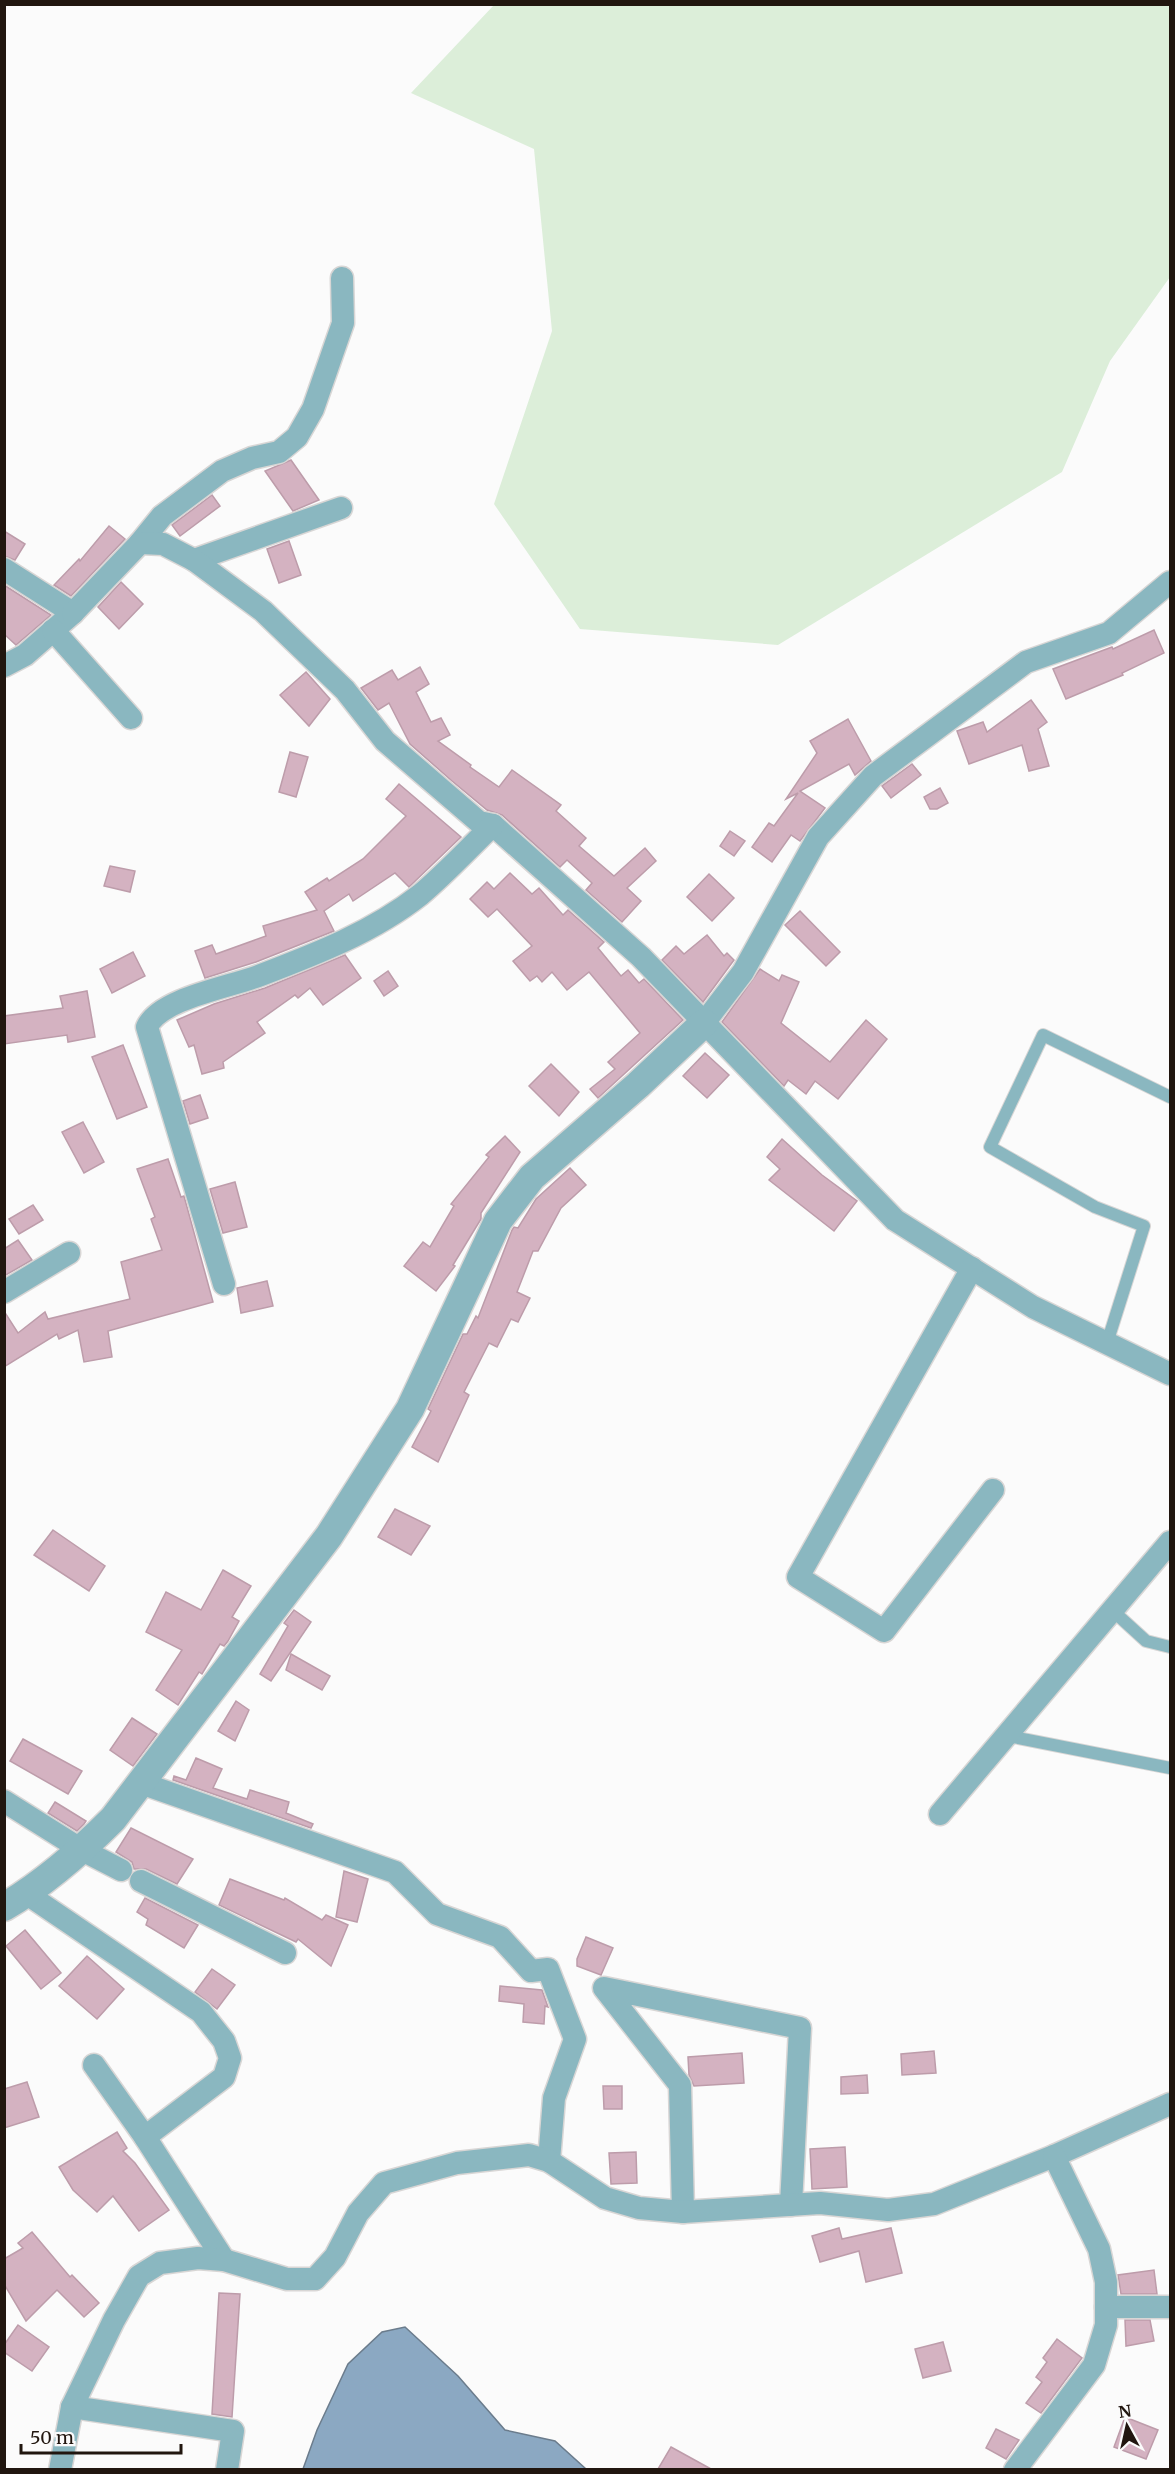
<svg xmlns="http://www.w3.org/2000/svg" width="1175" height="2474" font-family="Merriweather,serif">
	<rect width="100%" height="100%" fill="#fbfbfb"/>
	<polygon fill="#dceed9" points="494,5 1170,5 1170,277 1110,361 1062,472 778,645 580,629 494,504 552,331 534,149 411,93"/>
	<polygon fill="#8ba8c2" stroke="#6b7c8c" stroke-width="1.5" points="405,2327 458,2376 505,2430 555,2441 586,2469 303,2469 317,2430 348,2364 382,2332"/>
	<g fill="#d4b2c1" stroke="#bd9caa" stroke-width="1.5">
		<polygon points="291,460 319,500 293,511 265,471"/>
		<polygon points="212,495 220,506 180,536 172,525"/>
		<polygon points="109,526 125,539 71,596 54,585 79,559 80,561"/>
		<polygon points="4,531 25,544 15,560 4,556"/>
		<polygon points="289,541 301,575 279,583 267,549"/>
		<polygon points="121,582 143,604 119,629 98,607"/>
		<polygon points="4,585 51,615 16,645 4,634"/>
		<polygon points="1154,630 1164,653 1122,673 1123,675 1066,699 1053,669 1112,647 1113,649"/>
		<polygon points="420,667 429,684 416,692 431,722 441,718 450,735 438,741 471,765 470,767 499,787 512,770 561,805 556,811 586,838 579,846 614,876 645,848 656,861 627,888 641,901 622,922 586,890 592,883 567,860 560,867 502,815 487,810 452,781 410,744 389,703 378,710 361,688 392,670 398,680"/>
		<polygon points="306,672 330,699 309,726 280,695"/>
		<polygon points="1031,700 1047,722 1038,729 1049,766 1029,771 1022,745 969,764 957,731 983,722 987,732"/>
		<polygon points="848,719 871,761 855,775 849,764 800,791 825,808 800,841 791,835 772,862 752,847 769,823 774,826 798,793 786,799 817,753 810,741"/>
		<polygon points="290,752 308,757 296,797 279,792"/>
		<polygon points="912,764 921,775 891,798 882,786"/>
		<polygon points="399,784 461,837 409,887 395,873 353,901 349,894 324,911 334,931 256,962 205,978 195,951 212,945 216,954 266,936 263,926 317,910 305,892 327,878 329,881 363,859 406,816 386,799"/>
		<polygon points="940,788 948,803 937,809 930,809 924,797"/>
		<polygon points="730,831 745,841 734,856 720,846"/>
		<polygon points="110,866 135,871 130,892 104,886"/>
		<polygon points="510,873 532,894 539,888 563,915 568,910 604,942 598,948 621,976 628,970 639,983 644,979 683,1020 598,1098 590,1089 615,1069 608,1062 640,1033 589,972 567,990 552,972 542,982 537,976 530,981 513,961 532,946 497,909 488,917 470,899 487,882 494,889"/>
		<polygon points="709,874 734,898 712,921 687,897"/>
		<polygon points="800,911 840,952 826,966 785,925"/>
		<polygon points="707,935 724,956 727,953 734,960 703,1002 662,960 676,946 684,954"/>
		<polygon points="133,952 145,976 112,993 100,969"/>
		<polygon points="345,955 361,978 323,1005 310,988 298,998 295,995 257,1022 265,1033 223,1062 224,1068 202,1074 194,1045 189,1047 177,1020 214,1004 265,988"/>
		<polygon points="760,969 779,981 782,975 799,982 781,1023 830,1062 866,1020 887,1039 838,1099 815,1081 806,1094 788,1080 784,1086 722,1022"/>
		<polygon points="388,971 398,986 384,996 374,981"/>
		<polygon points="87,991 95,1037 68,1042 67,1035 4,1044 4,1016 63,1008 60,996"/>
		<polygon points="123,1045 147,1107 117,1119 92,1057"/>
		<polygon points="705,1053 729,1075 707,1098 683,1076"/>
		<polygon points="551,1064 579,1092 559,1116 529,1086"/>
		<polygon points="200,1095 208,1118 190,1124 183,1101"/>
		<polygon points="83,1122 104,1162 84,1173 62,1132"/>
		<polygon points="505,1136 520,1152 481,1213 481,1219 453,1265 455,1266 436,1291 404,1266 423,1242 430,1247 454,1206 451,1204 489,1157 486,1155"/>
		<polygon points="782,1139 822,1175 857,1201 834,1231 769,1180 780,1169 767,1157"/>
		<polygon points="168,1159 181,1197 184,1196 213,1302 108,1331 112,1357 84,1362 78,1330 59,1339 57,1334 4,1367 4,1311 18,1333 45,1312 48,1319 130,1299 121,1262 162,1250 151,1219 155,1217 137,1169"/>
		<polygon points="570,1168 586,1185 561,1208 538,1251 533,1251 517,1292 530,1298 518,1322 511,1319 497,1347 489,1343 464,1392 469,1395 438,1462 412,1447 431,1411 428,1409 463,1334 467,1334 476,1316 478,1318 512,1230 514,1227 518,1228 536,1199"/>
		<polygon points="235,1182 247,1227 223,1233 210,1189"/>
		<polygon points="33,1205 43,1220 19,1234 9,1219"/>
		<polygon points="18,1240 32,1260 4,1276 4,1249"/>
		<polygon points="267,1281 273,1306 241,1313 237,1288"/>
		<polygon points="395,1509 430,1526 411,1555 378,1537"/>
		<polygon points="53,1530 105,1566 89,1591 34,1555"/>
		<polygon points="223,1570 251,1586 232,1617 239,1621 228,1641 224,1646 220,1644 202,1674 199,1672 178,1705 156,1690 182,1650 146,1632 166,1592 201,1610"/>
		<polygon points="294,1610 311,1622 271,1681 260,1674 288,1626 284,1623"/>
		<polygon points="291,1654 330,1676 322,1690 286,1670"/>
		<polygon points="236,1701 249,1710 235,1741 218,1731"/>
		<polygon points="132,1718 157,1734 133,1766 110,1750"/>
		<polygon points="23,1739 82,1771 68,1794 10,1761"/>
		<polygon points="196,1758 222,1769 213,1788 247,1799 250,1790 289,1802 286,1813 313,1824 311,1828 173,1780 174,1776 186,1780"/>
		<polygon points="55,1802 86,1821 84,1824 77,1831 48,1813"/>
		<polygon points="131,1828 193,1859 177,1884 146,1869 134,1869 132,1862 116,1852"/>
		<polygon points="344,1871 368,1879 357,1922 336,1917"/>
		<polygon points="230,1879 284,1900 285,1898 322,1920 326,1915 348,1925 331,1966 298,1939 296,1942 219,1905"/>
		<polygon points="145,1898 198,1925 184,1948 146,1925 148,1919 137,1912"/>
		<polygon points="25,1930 61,1973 41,1989 6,1946"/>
		<polygon points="586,1937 613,1948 601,1975 577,1966 577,1959"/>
		<polygon points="87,1956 124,1989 97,2019 59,1986"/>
		<polygon points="212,1969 235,1985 217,2009 195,1992"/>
		<polygon points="500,1986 542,1990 548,2007 545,2006 544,2024 523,2022 524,2004 499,2001"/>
		<polygon points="934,2051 936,2073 902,2075 901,2054"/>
		<polygon points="742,2053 744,2083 694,2086 689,2075 688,2057"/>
		<polygon points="867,2075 868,2093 841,2094 841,2077"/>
		<polygon points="27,2082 39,2117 4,2128 4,2089"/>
		<polygon points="603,2086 622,2086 622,2109 604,2109"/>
		<polygon points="117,2132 127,2148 123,2151 135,2163 169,2210 139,2231 113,2196 97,2212 73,2190 59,2167"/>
		<polygon points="845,2147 847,2187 812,2189 810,2149"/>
		<polygon points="636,2152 637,2183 611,2184 609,2153"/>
		<polygon points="839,2228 842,2239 891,2228 902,2273 866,2282 859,2251 820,2262 812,2236"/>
		<polygon points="32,2232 70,2277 72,2275 99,2303 84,2317 57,2290 26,2321 4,2284 4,2259 23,2248 18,2243"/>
		<polygon points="1154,2270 1157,2294 1121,2294 1118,2275"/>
		<polygon points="219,2293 240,2294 232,2417 212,2414"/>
		<polygon points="1125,2320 1150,2320 1154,2341 1126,2346"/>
		<polygon points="18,2325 49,2347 32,2371 4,2352 4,2345"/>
		<polygon points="1057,2339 1082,2358 1041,2413 1026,2403 1042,2382 1036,2377 1047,2362 1043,2358"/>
		<polygon points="943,2342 951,2371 923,2378 915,2349"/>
		<polygon points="1125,2417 1158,2430 1146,2459 1114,2447"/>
		<polygon points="996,2429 1019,2440 1006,2459 986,2448"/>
		<polygon points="671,2447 711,2469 658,2469"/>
	</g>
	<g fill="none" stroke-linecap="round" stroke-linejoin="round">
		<defs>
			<g id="service">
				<polyline points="1107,1343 1144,1226 1095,1207 990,1147 1043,1035 1170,1097"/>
				<polyline points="1112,1610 1146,1641 1170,1647"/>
				<polyline points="1008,1736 1170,1768"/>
			</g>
			<g id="minor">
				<polyline points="140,543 162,516 222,471 252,458 279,452 297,437 313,409 343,323 342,278"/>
				<polyline points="194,560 341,508"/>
				<polyline points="4,569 73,613 25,655 4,666"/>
				<polyline points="73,613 140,543 163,544 194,560 263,611 345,690 385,741 479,822 493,825 641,957 895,1220 1033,1307 1170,1374"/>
				<polyline points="53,630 131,718"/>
				<polyline points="704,1023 743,972 818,837 873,776 1026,662 1109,633 1170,582"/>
				<polyline points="972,1268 798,1577 884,1631 993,1490"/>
				<path d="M224 1284 147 1027C160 998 231 987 261 975 316 954 373 932 420 895 445 874 469 848 493 825"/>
				<polyline points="4,1292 69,1253"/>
				<polyline points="141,1783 395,1872 437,1914 500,1937 531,1971 548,1969 575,2039 554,2098 549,2161"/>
				<polyline points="4,1801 82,1850 121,1870"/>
				<polyline points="940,1814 1170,1542"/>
				<polyline points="141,1881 285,1953"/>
				<polyline points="27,1894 201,2012 224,2041 230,2058 224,2077 145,2137"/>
				<polyline points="94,2065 145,2137 224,2260"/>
				<polyline points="683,2212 680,2085 604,1988 800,2028 791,2205"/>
				<polyline points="1106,2307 1170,2307"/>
				<polyline points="72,2407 233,2431 227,2470"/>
				<polyline points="60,2470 72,2407 114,2320 139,2276 160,2263 198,2258 224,2260 287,2279 315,2279 335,2257 358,2213 384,2183 457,2163 529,2155 549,2161 605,2198 639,2208 683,2212 820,2203 888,2210 934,2204 1054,2156 1170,2104"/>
				<polyline points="1015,2470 1094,2365 1106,2325 1106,2282 1099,2249 1054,2156"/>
			</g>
			<path id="tertiary" d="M4 1907C45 1883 80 1852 113 1819L329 1536 410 1409 498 1221 532 1177 638 1085 704 1023"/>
		</defs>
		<use href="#service" stroke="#d8d6d5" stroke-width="14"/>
		<use href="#minor" stroke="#d8d6d5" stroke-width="25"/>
		<use href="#tertiary" stroke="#d8d6d5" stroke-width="31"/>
		<use href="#service" stroke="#8ab7c0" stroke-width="12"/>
		<use href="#minor" stroke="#8ab7c0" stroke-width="22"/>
		<use href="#tertiary" stroke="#8ab7c0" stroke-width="28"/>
	</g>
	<rect width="1175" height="2474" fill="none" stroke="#21160f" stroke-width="12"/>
	<g transform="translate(1127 2426) rotate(352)" stroke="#fbfbfb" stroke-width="4.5" paint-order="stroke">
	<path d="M0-4.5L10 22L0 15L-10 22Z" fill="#21160f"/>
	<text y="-9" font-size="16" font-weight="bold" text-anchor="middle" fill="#21160f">N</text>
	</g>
	<path d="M21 2444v9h160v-9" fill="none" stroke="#21160f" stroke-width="3"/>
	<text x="30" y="2444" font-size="18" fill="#21160f" stroke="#fbfbfb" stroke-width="4.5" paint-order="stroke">50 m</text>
</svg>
